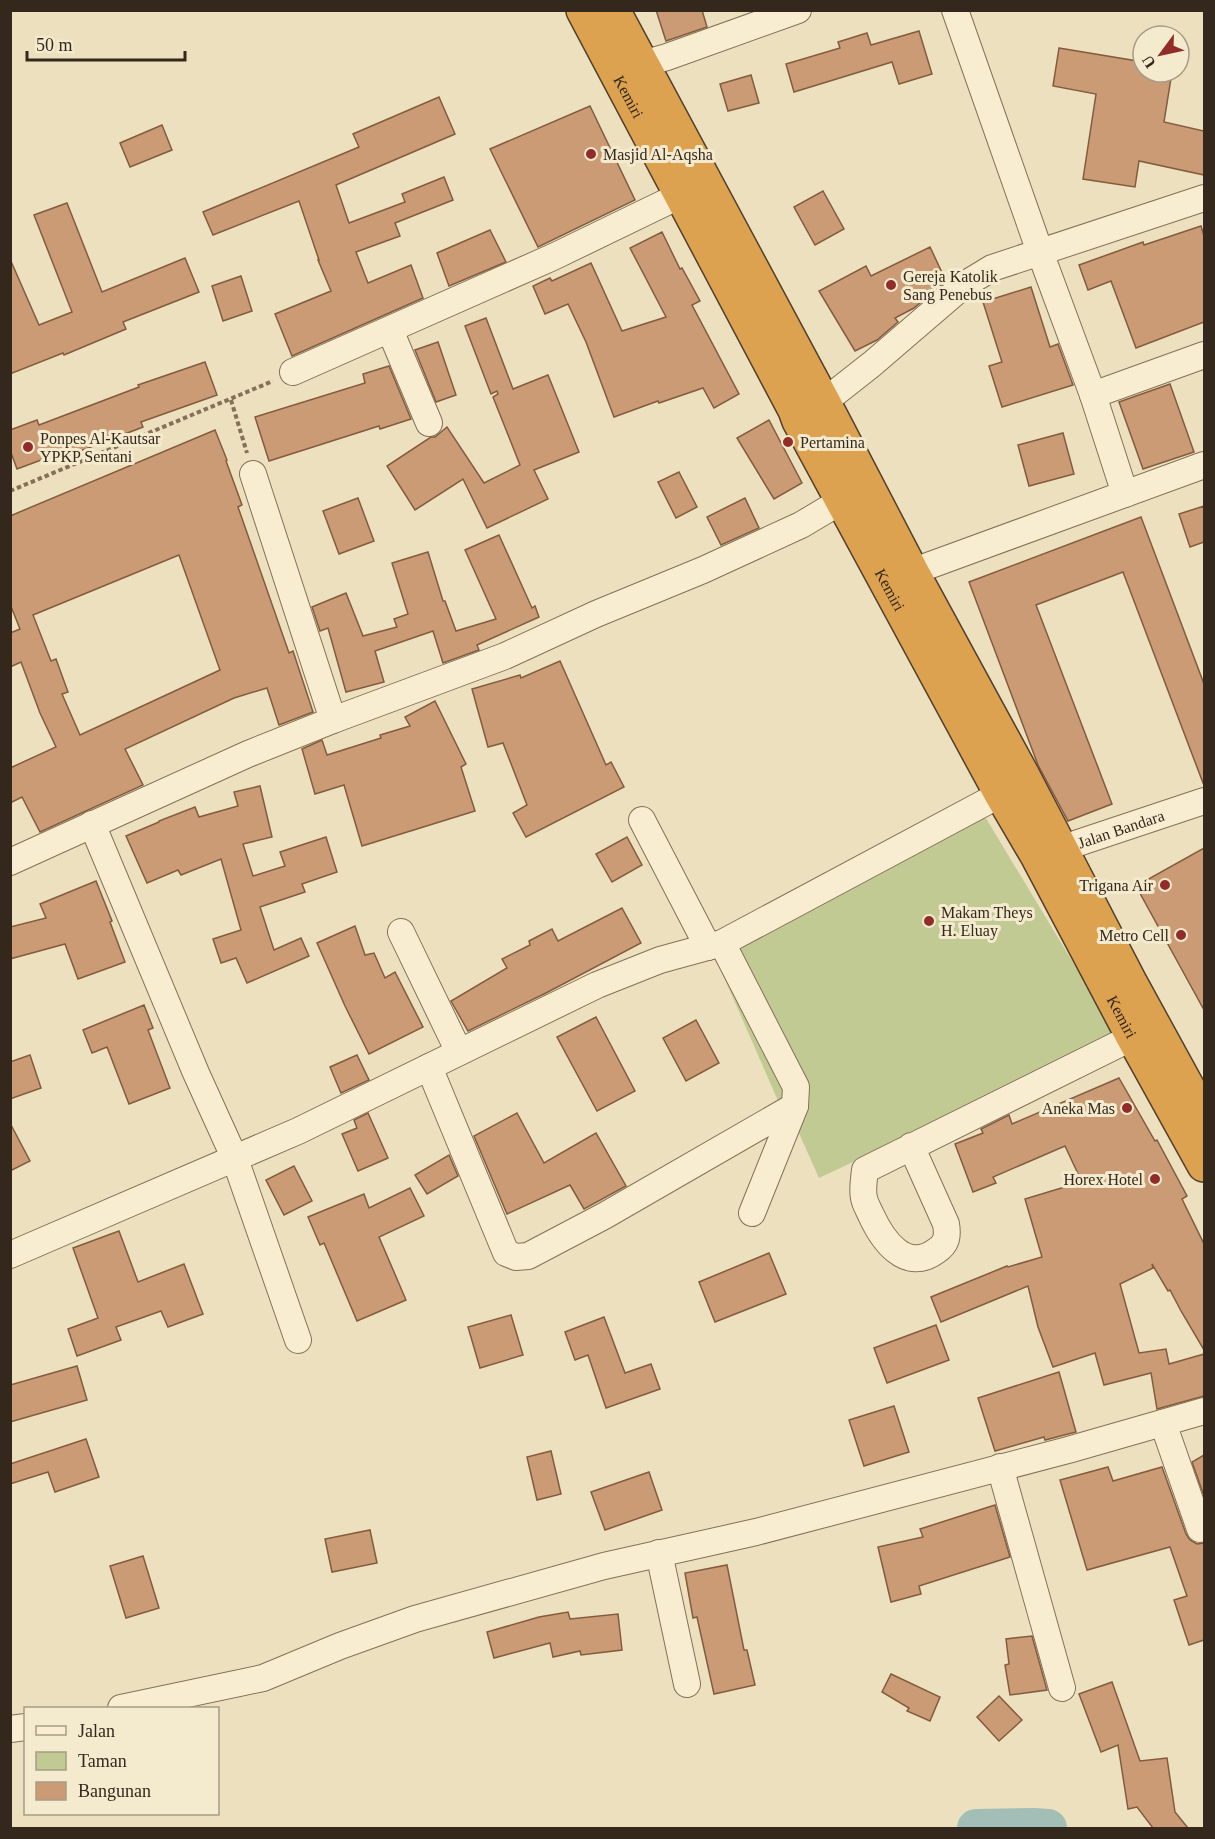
<svg xmlns="http://www.w3.org/2000/svg" width="1215" height="1839" font-family="'Times New Roman',serif">
	<rect width="100%" height="100%" fill="#ece0bf"/>
	<polygon fill="#c2ca93" points="981,810 1116,1034 1022,1082 819,1178 790,1113 779,1103 716,959"/>
	<g fill="none" stroke-linecap="round" stroke-linejoin="round">
		<polyline stroke="#a2beb7" stroke-width="38" points="976,1828 1033,1827 1048,1828"/>
	</g>
	<g fill="#ca9b75" stroke="#835c3e" stroke-width="1.5" fill-rule="evenodd">
		<polygon points="656,10 702,10 707,27 666,41"/>
		<polygon points="919,31 932,74 899,84 892,62 794,92 786,64 840,48 838,42 867,33 871,45"/>
		<polygon points="1059,48 1143,62 1143,72 1172,72 1164,122 1204,131 1204,175 1139,161 1135,187 1083,179 1096,94 1053,86"/>
		<polygon points="751,75 759,103 728,111 720,84"/>
		<polygon points="439,97 455,134 336,185 349,223 405,202 402,194 444,177 453,200 395,223 400,236 356,252 368,283 411,265 423,298 292,356 275,314 331,291 318,260 319,260 299,201 213,235 203,212 359,147 353,134"/>
		<polygon points="590,106 635,200 538,247 490,149"/>
		<polygon points="162,125 172,150 130,167 120,143"/>
		<polygon points="823,191 844,229 815,245 794,207"/>
		<polygon points="67,203 102,292 185,258 199,292 123,322 126,329 64,355 63,353 10,374 10,259 39,325 72,312 34,215"/>
		<polygon points="1201,226 1204,236 1204,322 1136,348 1111,281 1088,290 1079,265 1143,242 1144,245"/>
		<polygon points="490,230 506,262 449,286 437,253"/>
		<polygon points="662,232 680,269 682,268 700,301 692,305 739,394 714,408 703,388 659,403 658,401 614,417 586,342 568,304 545,314 533,286 550,278 552,281 591,263 622,331 666,317 630,248"/>
		<polygon points="930,247 946,281 914,308 895,318 898,322 877,340 855,351 819,291 866,266 871,276"/>
		<polygon points="241,276 252,311 223,321 212,286"/>
		<polygon points="1031,287 1050,347 1058,344 1073,385 1002,407 989,366 1002,362 983,302"/>
		<polygon points="486,318 513,389 548,375 579,452 534,470 548,499 487,528 463,479 415,510 387,466 431,437 435,437 447,427 484,483 520,465 493,397 498,394 497,391 491,394 465,326"/>
		<polygon points="438,342 456,395 436,402 415,350"/>
		<polygon points="205,362 217,395 141,422 143,427 70,455 68,450 17,469 10,450 10,430 37,420 39,425 139,387 138,385"/>
		<polygon points="389,366 411,419 380,429 379,426 269,461 255,417 365,383 363,374"/>
		<polygon points="1170,384 1194,452 1143,469 1119,402"/>
		<polygon points="769,420 802,483 774,499 737,438"/>
		<path d="M215 430 227 460 226 461 242 505 238 507 289 653 293 651 313 712 279 725 267 688 234 698 125 749 143 785 40 832 22 797 10 803V768L56 747 40 713 21 662 10 667V633L20 629 10 604V516ZM179 555 220 670 80 735 62 694 68 692 56 659 51 661 33 615Z"/>
		<polygon points="1063,433 1074,474 1029,486 1018,445"/>
		<polygon points="679,472 697,507 676,518 658,482"/>
		<polygon points="358,498 374,541 339,554 323,511"/>
		<polygon points="745,498 759,528 721,545 707,517"/>
		<polygon points="1204,506 1204,542 1190,547 1179,514"/>
		<polygon points="1141,517 1204,684 1204,782 1203,783 1123,572 1036,605 1112,804 1068,821 1038,765 969,582"/>
		<polygon points="499,535 532,608 535,606 539,617 477,645 479,650 443,663 433,631 375,651 384,682 346,692 328,628 320,631 312,607 346,593 363,636 397,627 394,619 408,614 392,563 428,552 443,601 445,601 456,631 496,619 465,550"/>
		<polygon points="560,661 606,765 611,762 624,787 526,837 513,813 527,805 503,743 488,747 472,689 520,675 521,678"/>
		<polygon points="435,701 466,764 461,767 475,811 362,846 344,785 315,794 302,749 322,740 327,755 381,738 380,735 410,726 405,717"/>
		<polygon points="260,786 272,837 243,844 253,876 285,866 280,852 326,837 337,872 302,884 305,892 260,907 274,950 301,938 309,956 247,983 236,958 221,963 213,939 241,930 221,859 181,875 178,870 147,883 126,836 159,822 159,821 195,807 199,817 238,806 234,792"/>
		<polygon points="627,837 642,865 612,882 596,854"/>
		<polygon points="1204,848 1204,1010 1136,886"/>
		<polygon points="96,881 112,921 110,922 125,962 78,979 65,944 10,959 10,927 46,918 40,904"/>
		<polygon points="622,908 641,943 546,993 468,1031 451,1001 507,968 502,959 530,945 529,941 552,929 558,941"/>
		<polygon points="355,926 365,955 374,953 385,978 395,972 423,1027 369,1054 345,1006 317,943"/>
		<polygon points="144,1005 153,1028 148,1030 170,1088 129,1104 107,1047 92,1053 83,1030"/>
		<polygon points="596,1017 635,1091 597,1111 557,1037"/>
		<polygon points="696,1020 719,1063 686,1081 663,1038"/>
		<polygon points="30,1055 41,1088 10,1099 10,1062"/>
		<polygon points="357,1055 369,1080 341,1093 330,1067"/>
		<polygon points="1119,1078 1155,1141 1157,1140 1187,1196 1182,1199 1204,1244 1204,1350 1181,1311 1170,1290 1168,1291 1152,1264 1153,1268 1120,1284 1139,1353 1166,1349 1169,1364 1204,1354 1204,1396 1157,1409 1151,1373 1104,1385 1095,1353 1053,1367 1038,1327 1028,1286 941,1322 931,1297 1007,1266 1008,1267 1042,1257 1025,1199 1078,1183 1077,1179 1080,1178 1065,1146 993,1177 996,1183 973,1192 955,1144 983,1133 981,1129 1009,1115 1012,1124"/>
		<polygon points="368,1113 388,1158 358,1171 342,1134 357,1128 354,1120"/>
		<polygon points="517,1113 544,1163 596,1133 626,1186 584,1209 570,1185 507,1214 474,1136"/>
		<polygon points="10,1123 30,1161 10,1171"/>
		<polygon points="449,1155 458,1176 427,1194 415,1175"/>
		<polygon points="294,1166 312,1201 284,1215 266,1180"/>
		<polygon points="410,1188 424,1216 379,1237 406,1300 357,1321 324,1243 320,1245 308,1217 364,1194 369,1208"/>
		<polygon points="119,1231 138,1282 184,1264 203,1314 168,1327 161,1311 116,1327 121,1340 77,1356 68,1329 98,1318 73,1248"/>
		<polygon points="769,1253 786,1294 715,1322 699,1282"/>
		<polygon points="511,1315 523,1355 480,1368 468,1327"/>
		<polygon points="604,1317 625,1373 651,1364 660,1389 606,1408 588,1355 575,1360 565,1332"/>
		<polygon points="936,1325 949,1360 887,1383 874,1348"/>
		<polygon points="77,1366 87,1400 10,1422 10,1385"/>
		<polygon points="1059,1372 1076,1432 1045,1440 1044,1437 995,1451 978,1398"/>
		<polygon points="894,1406 909,1452 864,1466 849,1420"/>
		<polygon points="86,1439 99,1477 55,1492 48,1472 10,1484 10,1464"/>
		<polygon points="551,1451 561,1494 537,1500 527,1457"/>
		<polygon points="1204,1455 1204,1496 1192,1462"/>
		<polygon points="1108,1467 1113,1481 1162,1467 1186,1534 1190,1540 1197,1544 1204,1543 1204,1640 1189,1645 1174,1600 1187,1596 1170,1547 1087,1570 1060,1480"/>
		<polygon points="649,1472 662,1510 605,1530 591,1492"/>
		<polygon points="995,1505 1010,1557 919,1586 921,1594 891,1602 878,1547 923,1537 920,1529"/>
		<polygon points="370,1530 377,1563 332,1572 325,1539"/>
		<polygon points="143,1556 159,1608 126,1618 110,1566"/>
		<polygon points="727,1565 744,1650 747,1650 755,1685 714,1694 697,1617 693,1618 685,1573"/>
		<polygon points="568,1612 570,1619 618,1614 622,1650 581,1655 580,1651 553,1657 550,1643 494,1658 487,1632 539,1617"/>
		<polygon points="1032,1636 1047,1690 1010,1695 1005,1665 1009,1664 1006,1639"/>
		<polygon points="891,1674 940,1697 930,1721 907,1711 909,1708 882,1692"/>
		<polygon points="1112,1682 1140,1761 1167,1758 1175,1812 1188,1828 1153,1828 1137,1807 1128,1809 1118,1745 1101,1752 1079,1694"/>
		<polygon points="999,1696 1022,1720 999,1741 977,1717"/>
	</g>
	<g fill="none" stroke-linecap="round" stroke-linejoin="round">
		<defs>
			<g id="minor">
				<polyline points="955,10 1040,252 1093,395 1125,494"/>
				<polyline points="625,69 667,57 798,10"/>
				<polyline points="390,330 429,423"/>
				<polyline points="293,372 553,257 681,195"/>
				<polyline points="1093,395 1204,355"/>
				<polyline points="811,412 872,364 964,285 992,268 1204,198"/>
				<polyline points="253,474 333,720"/>
				<polyline points="895,578 1204,465"/>
				<polyline points="642,820 708,947"/>
				<polyline points="92,824 196,1073 235,1159 298,1340"/>
				<path id="s1" d="M1045 854 1204 801"/>
				<polyline points="10,862 248,754 333,720 505,656 596,614 703,570 801,525 843,500"/>
				<polyline points="401,932 459,1052"/>
				<polyline points="722,943 796,1087 795,1106 752,1213"/>
				<polyline points="429,1067 506,1253 516,1257 528,1256 604,1216 795,1106"/>
				<path d="M911 1146 946 1224C948 1236 947 1244 936 1251 906 1273 883 1241 871 1215 869 1210 865 1204 864 1198 862 1190 864 1179 865 1170L1133 1037"/>
				<polyline points="10,1255 298,1131 597,985 660,960 722,943 1001,794"/>
				<polyline points="1163,1423 1200,1529"/>
				<polyline points="1000,1467 1062,1688"/>
				<polyline points="659,1553 687,1684"/>
				<polyline points="121,1708 263,1678 340,1646 415,1619 604,1566 756,1532 1068,1450 1204,1411"/>
				<polyline points="10,1729 26,1727"/>
			</g>
			<g id="highway">
				<path id="s2" d="M583 10 795 410 799 421 1001 794 1038 857 1133 1037 1204 1165"/>
				<polyline points="613,10 824,403 912,572 1022,774 1131,984 1204,1117"/>
			</g>
		</defs>
		<use href="#minor" stroke="#847158" stroke-width="28"/>
		<use href="#highway" stroke="#523f2c" stroke-width="36"/>
		<g stroke="#847158" stroke-width="4" stroke-dasharray="4.5 3" stroke-linecap="butt">
			<polyline points="231,400 247,453"/>
			<polyline points="10,491 273,381"/>
		</g>
		<use href="#minor" stroke="#f8edd1" stroke-width="26"/>
		<use href="#highway" stroke="#dca250" stroke-width="33"/>
	</g>
	<g fill="#922c29" stroke="#f4eace" stroke-width="2">
		<circle cx="591" cy="154" r="6"/>
		<circle cx="891" cy="285" r="6"/>
		<circle cx="788" cy="442" r="6"/>
		<circle cx="28" cy="447" r="6"/>
		<circle cx="1165" cy="885" r="6"/>
		<circle cx="929" cy="921" r="6"/>
		<circle cx="1181" cy="935" r="6"/>
		<circle cx="1127" cy="1108" r="6"/>
		<circle cx="1155" cy="1179" r="6"/>
	</g>
	<g text-anchor="middle" stroke-width="6" stroke-linejoin="round" paint-order="stroke">
		<g font-size="16" fill="#34281c" stroke="#f4eace">
			<text dy="6" stroke="none"><textPath href="#s2" startOffset="98">Kemiri</textPath></text>
			<text dy="6" stroke="none"><textPath href="#s2" startOffset="656">Kemiri</textPath></text>
			<text dy="6" stroke="none"><textPath href="#s1" startOffset="80">Jalan Bandara</textPath></text>
			<text dy="6" stroke="none"><textPath href="#s2" startOffset="1142">Kemiri</textPath></text>
		</g>
		<g font-size="16" fill="#34281c" stroke="#f4eace" text-anchor="start">
			<text x="603" y="160">Masjid Al-Aqsha</text>
			<text x="903" y="282">Gereja Katolik<tspan x="903" dy="18">Sang Penebus</tspan></text>
			<text x="40" y="444">Ponpes Al-Kautsar<tspan x="40" dy="18">YPKP Sentani</tspan></text>
			<text x="800" y="448">Pertamina</text>
			<text x="1153" y="891" text-anchor="end">Trigana Air</text>
			<text x="941" y="918">Makam Theys<tspan x="941" dy="18">H. Eluay</tspan></text>
			<text x="1169" y="941" text-anchor="end">Metro Cell</text>
			<text x="1115" y="1114" text-anchor="end">Aneka Mas</text>
			<text x="1143" y="1185" text-anchor="end">Horex Hotel</text>
		</g>
	</g>
	<rect width="1215" height="1839" fill="none" stroke="#34281c" stroke-width="24"/>
	<rect x="24" y="1707" width="195" height="108" fill="#f4eace" stroke="#a79c87" stroke-width="1.5"/>
	<rect x="36" y="1726" width="30" height="9" fill="#f8edd1" stroke="#a79c87" stroke-width="1.5"/>
	<text x="78" y="1737" font-size="18" fill="#34281c">Jalan</text>
	<rect x="36" y="1752" width="30" height="18" fill="#c2ca93" stroke="#a79c87" stroke-width="1.5"/>
	<text x="78" y="1767" font-size="18" fill="#34281c">Taman</text>
	<rect x="36" y="1782" width="30" height="18" fill="#ca9b75" stroke="#a79c87" stroke-width="1.5"/>
	<text x="78" y="1797" font-size="18" fill="#34281c">Bangunan</text>
	<g transform="translate(1161 54) rotate(237)"><circle r="28" fill="#f4eace" stroke="#a79c87" stroke-width="1.5"/>
	<path d="M0-4.5L10 22L0 15L-10 22Z" fill="#922c29"/>
	<text y="-9" font-size="16" font-weight="bold" text-anchor="middle" fill="#34281c">U</text>
	</g>
	<path d="M27 51v9h158v-9" fill="none" stroke="#34281c" stroke-width="3"/>
	<text x="36" y="51" font-size="18" fill="#34281c" stroke="#f4eace" stroke-width="4.5" paint-order="stroke">50 m</text>
</svg>
